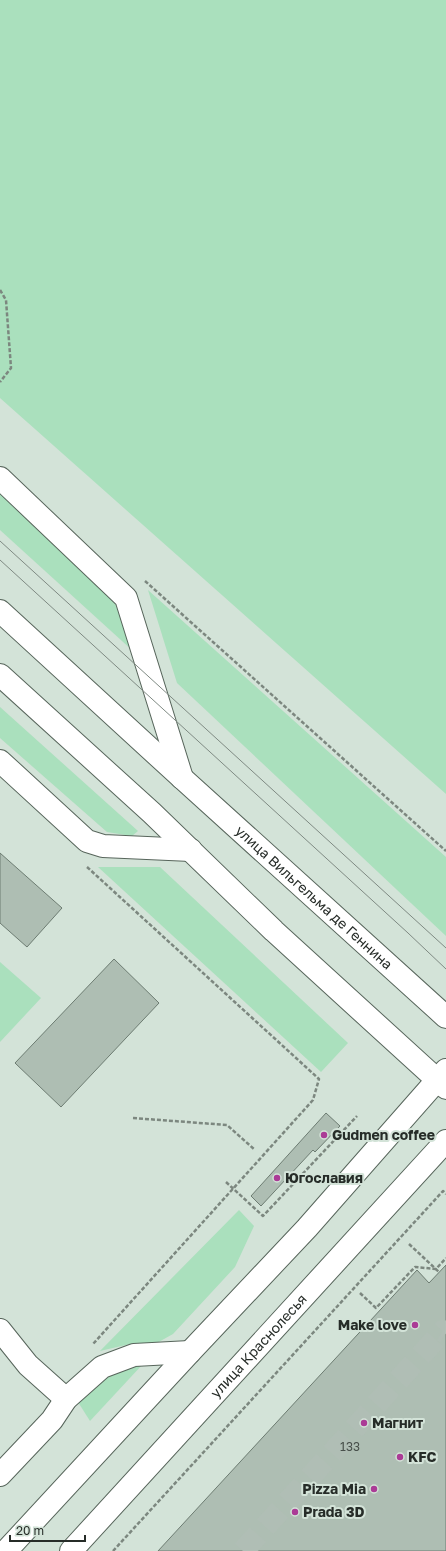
<svg xmlns="http://www.w3.org/2000/svg" width="446" height="1551" font-family="'Golos Text',sans-serif">
	<rect width="100%" height="100%" fill="#d3e3d8"/>
	<g fill="#aae0bd">
		<polygon points="0,0 446,0 446,794 0,398"/>
		<polygon points="0,493 112,595 133,651 0,530"/>
		<polygon points="148,590 446,857 446,936 177,683"/>
		<polygon points="0,707 138,831 132,836 107,832 0,738"/>
		<polygon points="98,867 160,867 348,1043 321,1072"/>
		<polygon points="0,962 41,998 0,1042"/>
		<polygon points="239,1210 254,1226 235,1267 173,1334 155,1344 130,1344 100,1351"/>
		<polygon points="120,1365 142,1365 90,1421 78,1402"/>
	</g>
	<g fill="#aebeb3" stroke="#6d7c72">
		<polygon points="0,853 62,908 27,947 0,923"/>
		<polygon points="114,959 159,1003 61,1107 15,1063"/>
		<polygon points="326,1113 340,1126 315,1152 313,1150 261,1206 251,1196"/>
		<polygon points="446,1265 446,1551 158,1551 417,1270 429,1283"/>
	</g>
	<g fill="none" stroke-linecap="round" stroke-linejoin="round">
		<polyline stroke="#b0beb5" stroke-width="22" stroke-dasharray="22 11" stroke-linecap="butt" points="243,1551 443,1331 446,1333"/>
		<defs>
			<g id="minor">
				<polyline points="0,478 126,598 182,778"/>
				<polyline points="0,761 87,841 103,846 191,850"/>
				<polyline points="0,1330 28,1365 66,1399"/>
				<polyline points="0,1475 52,1420 66,1399 102,1367 134,1355 190,1352"/>
			</g>
			<g id="major">
				<path id="s1" d="M0 611 182 778 446 1017"/>
				<polyline points="0,675 152,813 274,931 446,1088"/>
				<polyline points="6,1551 190,1352 307,1228 446,1070"/>
				<path id="s2" d="M71 1551 446 1141"/>
			</g>
		</defs>
		<use href="#minor" stroke="#57655b" stroke-width="24"/>
		<use href="#major" stroke="#57655b" stroke-width="24"/>
		<g stroke="#7c877f" stroke-width="2.5" stroke-dasharray="4 2" stroke-linecap="butt">
			<polyline points="0,290 6,300 11,368 0,382"/>
			<polyline points="145,581 446,851"/>
			<polyline points="87,867 319,1079 313,1100 93,1344"/>
			<polyline points="133,1118 227,1125 255,1150"/>
			<polyline points="226,1182 263,1216 357,1116"/>
			<polyline points="409,1244 439,1272"/>
			<polyline points="360,1293 376,1308 415,1267 436,1269 446,1258"/>
			<polyline points="113,1551 443,1191 446,1194"/>
		</g>
		<use href="#minor" stroke="#fff" stroke-width="22"/>
		<use href="#major" stroke="#fff" stroke-width="22"/>
		<g stroke="#7f8a83" stroke-width="1">
			<polyline points="0,541 446,948"/>
			<polyline points="0,560 408,933 446,969"/>
		</g>
	</g>
	<g fill="#ab3b96" stroke="#d3e3d8" stroke-width="1.5">
		<circle cx="324" cy="1135" r="4"/>
		<circle cx="277" cy="1178" r="4"/>
		<circle cx="415" cy="1325" r="4"/>
		<circle cx="364" cy="1423" r="4"/>
		<circle cx="400" cy="1457" r="4"/>
		<circle cx="374" cy="1489" r="4"/>
		<circle cx="295" cy="1512" r="4"/>
	</g>
	<g text-anchor="middle" stroke-width="4" stroke-linejoin="round" paint-order="stroke">
		<g font-size="12" fill="#48504b">
			<text x="350" y="1451">133</text>
		</g>
		<g font-size="14" fill="#262c28" stroke="#d3e3d8">
			<text dy="5" stroke="none"><textPath href="#s1" startOffset="425">улица Вильгельма де Геннина</textPath></text>
			<text dy="5" stroke="none"><textPath href="#s2" startOffset="278">улица Краснолесья</textPath></text>
		</g>
		<g font-size="14" font-weight="bold" fill="#262c28" stroke="#d3e3d8" text-anchor="start">
			<text x="332" y="1140">Gudmen coffee</text>
			<text x="285" y="1183">Югославия</text>
			<text x="407" y="1330" text-anchor="end">Make love</text>
			<text x="372" y="1428">Магнит</text>
			<text x="408" y="1462">KFC</text>
			<text x="366" y="1494" text-anchor="end">Pizza Mia</text>
			<text x="303" y="1517">Prada 3D</text>
		</g>
	</g>
	<path d="M10 1535v6h75v-6" fill="none" stroke="#262c28" stroke-width="2"/>
	<text x="16" y="1535" font-size="12" fill="#262c28" stroke="#d3e3d8" stroke-width="3" paint-order="stroke">20 m</text>
</svg>
